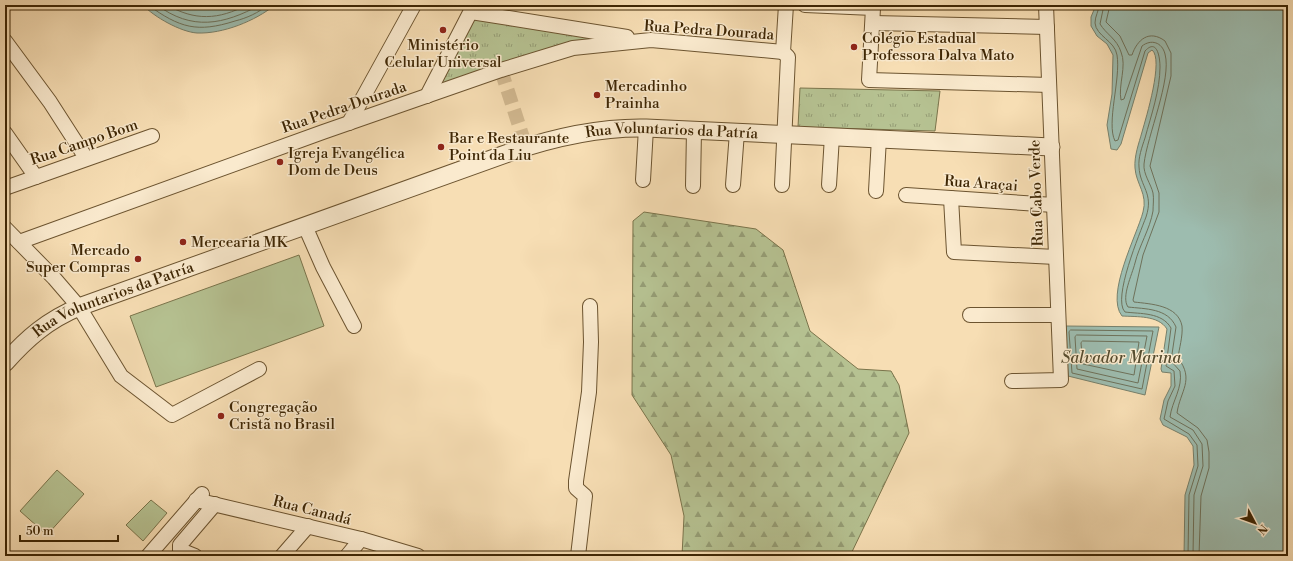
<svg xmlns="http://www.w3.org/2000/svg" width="1293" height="561" font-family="'Libre Bodoni',serif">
	<defs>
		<pattern id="grass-tufts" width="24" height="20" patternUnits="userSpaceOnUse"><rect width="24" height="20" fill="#b6c292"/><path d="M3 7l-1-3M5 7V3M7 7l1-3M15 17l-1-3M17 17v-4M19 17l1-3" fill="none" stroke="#959d75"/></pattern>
		<pattern id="forest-firs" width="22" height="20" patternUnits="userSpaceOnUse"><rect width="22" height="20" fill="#b6c292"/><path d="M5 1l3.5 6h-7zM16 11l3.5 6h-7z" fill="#959d75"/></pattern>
	</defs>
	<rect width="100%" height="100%" fill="#f7deb4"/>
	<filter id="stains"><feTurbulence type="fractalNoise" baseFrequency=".005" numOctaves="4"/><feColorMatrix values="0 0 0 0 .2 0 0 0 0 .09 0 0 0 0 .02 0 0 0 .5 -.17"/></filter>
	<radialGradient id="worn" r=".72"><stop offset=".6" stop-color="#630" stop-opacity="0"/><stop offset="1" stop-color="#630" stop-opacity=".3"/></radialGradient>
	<g fill="url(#grass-tufts)" stroke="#7a744b">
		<polygon points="472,16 595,36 595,42 436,87"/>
		<polygon points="800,88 940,91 935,131 798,127"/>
	</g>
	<polygon fill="url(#forest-firs)" stroke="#7a744b" points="644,212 756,229 783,250 810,331 858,369 891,371 899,385 909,433 850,556 682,556 684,516 671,455 632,395 633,221"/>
	<g fill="#b6c292" stroke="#7a744b">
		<polygon points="299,255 324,326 156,387 130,316"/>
		<polygon points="57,470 84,494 47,535 20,511"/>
		<polygon points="151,500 167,513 143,541 126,525"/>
	</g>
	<g fill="#9dbcaf" stroke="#77806b">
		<path d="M143 5H275C255 21 223 34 197 33 181 32 154 17 143 5Z"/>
		<path d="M1096 5H1288V556H1184L1185 495 1194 465 1193 446 1187 437 1163 425 1160 419 1164 400 1171 386V373L1162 372 1161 369 1167 329C1158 315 1137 317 1122 316 1105 295 1137 235 1143 212 1148 194 1136 184 1135 168 1134 156 1139 143 1142 132 1146 118 1164 59 1152 50L1148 53 1121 144 1117 150 1111 149 1107 125 1112 94 1113 55 1107 44 1097 36 1091 26V17Z"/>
		<polygon points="1065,326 1159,327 1145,395 1068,376"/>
	</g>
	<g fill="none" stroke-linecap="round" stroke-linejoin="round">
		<g stroke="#6e715a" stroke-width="1">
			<path d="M148 5C180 28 197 33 235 21 247 18 258 13 268 5"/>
			<path d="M157 5C192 31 223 25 260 5"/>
			<path d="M167 5C195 21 218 20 247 5"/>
			<path d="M1099 5C1099 11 1095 16 1095 23 1096 36 1115 41 1117 55 1121 79 1106 123 1115 141L1118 140 1145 51C1157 38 1160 57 1160 67 1160 90 1151 116 1145 138 1142 147 1138 158 1139 167 1140 187 1154 193 1146 217 1140 233 1112 299 1125 312 1140 314 1162 312 1171 328L1166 366 1174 371 1175 386 1168 401 1164 419 1189 434 1197 445 1198 466 1189 495 1188 556"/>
			<path d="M1104 5 1100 24C1106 34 1117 39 1121 52 1127 66 1118 85 1121 100L1124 99 1142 46C1151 39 1162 42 1165 54 1172 79 1147 136 1144 164 1143 174 1151 184 1153 193 1154 198 1153 206 1153 211 1150 229 1139 246 1135 263 1132 275 1121 297 1128 307 1145 309 1168 308 1176 327L1171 361 1180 371C1183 388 1172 401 1170 417L1193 430 1202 444 1203 466 1194 495 1193 556"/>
			<path d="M1110 5 1106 22 1120 36 1129 55H1132C1137 40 1149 29 1165 41L1171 53V76L1150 166 1159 193V212L1143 255 1133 300 1134 302C1151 304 1178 305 1182 326 1183 336 1179 349 1178 358 1195 380 1180 391 1177 413L1198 428 1207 440 1209 452V468L1201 496 1199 556"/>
			<polygon points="1071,330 1153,331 1142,389 1072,373 1069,332"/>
			<polygon points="1077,335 1147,336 1138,383 1077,369 1075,337"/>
			<polygon points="1083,341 1139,342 1134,375 1083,364 1081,343"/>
		</g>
		<polyline stroke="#d2b991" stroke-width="14" stroke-dasharray="14 7" stroke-linecap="butt" points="501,70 526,147"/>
		<defs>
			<g id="minor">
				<polyline points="805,5 873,8 869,80 1049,85"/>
				<polyline points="471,12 627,37"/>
				<polyline points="873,23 1047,27"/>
				<polyline points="5,41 50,102 86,158"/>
				<polyline points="427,96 474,5"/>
				<polyline points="349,123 414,5"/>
				<polyline points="5,133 36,177"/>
				<polyline points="643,180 646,128"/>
				<polyline points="733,185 737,132"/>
				<polyline points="782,185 788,57 783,52 786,5"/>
				<polyline points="829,185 832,136"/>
				<polyline points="693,186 694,130"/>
				<polyline points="5,188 152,136"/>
				<polyline points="876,191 879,138"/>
				<polyline points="906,195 1054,205"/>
				<polyline points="951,198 954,252 1056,257"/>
				<polyline points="305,226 323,267 354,326"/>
				<polyline points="5,228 54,278 79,307 121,376 172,415 259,369"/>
				<polyline points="19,242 323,132 501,70 573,48 651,40 783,52"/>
				<polyline points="970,315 1058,315"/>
				<polyline points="1012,381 1061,380 1046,5"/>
				<polyline points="196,500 361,539 418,556"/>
				<polyline points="148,556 202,494"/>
				<polyline points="195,556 180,550 180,545 215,504"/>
				<polyline points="282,556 308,526"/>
				<polyline points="347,556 361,539"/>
				<polyline points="578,556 585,496 576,488 576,481 589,392 591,342 590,306"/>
			</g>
			<g id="tertiary">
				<path id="s1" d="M5 363C27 338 48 320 79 307L511 152C555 137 599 127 646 128L1051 147"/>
			</g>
		</defs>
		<use href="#minor" stroke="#6c5430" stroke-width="16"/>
		<use href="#tertiary" stroke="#6c5430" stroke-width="19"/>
		<use href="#minor" stroke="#faeace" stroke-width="14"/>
		<use href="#tertiary" stroke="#faeace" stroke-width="17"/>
	</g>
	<g fill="#8f2418" stroke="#faeace" stroke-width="1.5">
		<circle cx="443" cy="30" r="4"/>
		<circle cx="854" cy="47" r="4"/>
		<circle cx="597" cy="95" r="4"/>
		<circle cx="441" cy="147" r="4"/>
		<circle cx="280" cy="162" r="4"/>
		<circle cx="183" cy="242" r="4"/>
		<circle cx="138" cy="259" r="4"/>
		<circle cx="221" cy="416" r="4"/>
	</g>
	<g text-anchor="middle" stroke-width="3" stroke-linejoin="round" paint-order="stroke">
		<g font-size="15" fill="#3e2604" stroke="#faeace">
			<text transform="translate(709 30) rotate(4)" y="5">Rua Pedra Dourada</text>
			<text transform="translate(344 107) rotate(-19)" y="5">Rua Pedra Dourada</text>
			<text dy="5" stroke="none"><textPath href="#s1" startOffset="716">Rua Voluntarios da Patría</textPath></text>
			<text transform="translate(84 142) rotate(-19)" y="5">Rua Campo Bom</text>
			<text transform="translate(981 183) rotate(4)" y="5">Rua Araçai</text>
			<text transform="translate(1036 193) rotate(-92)" y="5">Rua Cabo Verde</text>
			<text dy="5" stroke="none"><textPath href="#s1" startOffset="128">Rua Voluntarios da Patría</textPath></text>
			<text transform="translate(312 510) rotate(14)" y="5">Rua Canadá</text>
		</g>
		<g font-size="15" fill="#3e2604" stroke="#faeace" text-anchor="start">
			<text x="862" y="43">Colégio Estadual<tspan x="862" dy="17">Professora Dalva Mato</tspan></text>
			<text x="443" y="50" text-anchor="middle">Ministério<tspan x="443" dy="17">Celular Universal</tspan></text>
			<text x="605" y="91">Mercadinho<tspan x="605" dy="17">Prainha</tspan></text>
			<text x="449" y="143">Bar e Restaurante<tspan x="449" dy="17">Point da Liu</tspan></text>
			<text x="288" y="158">Igreja Evangélica<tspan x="288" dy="17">Dom de Deus</tspan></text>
			<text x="191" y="247">Mercearia MK</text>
			<text x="130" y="255" text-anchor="end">Mercado<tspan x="130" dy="17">Super Compras</tspan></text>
			<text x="229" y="412">Congregação<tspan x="229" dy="17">Cristã no Brasil</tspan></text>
		</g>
		<g font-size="16" font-style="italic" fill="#564c2f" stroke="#faeace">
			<text x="1121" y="363">Salvador Marina</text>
		</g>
	</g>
	<rect width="1293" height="561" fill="none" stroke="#f7deb4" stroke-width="20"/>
	<rect x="6" y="6" width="1281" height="549" fill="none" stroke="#3e2604" stroke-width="2"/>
	<rect x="10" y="10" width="1273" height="541" fill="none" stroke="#3e2604"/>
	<g transform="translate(1255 523) rotate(131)" stroke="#faeace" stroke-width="3" paint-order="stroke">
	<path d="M0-3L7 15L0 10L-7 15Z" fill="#3e2604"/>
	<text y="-6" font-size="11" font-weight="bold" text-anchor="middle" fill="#3e2604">N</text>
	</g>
	<path d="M20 535v6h98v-6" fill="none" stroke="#3e2604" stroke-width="2"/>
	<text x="26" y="535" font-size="12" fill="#3e2604" stroke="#faeace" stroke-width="3" paint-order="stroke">50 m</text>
	<rect width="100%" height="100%" filter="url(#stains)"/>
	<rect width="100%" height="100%" fill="url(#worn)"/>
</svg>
